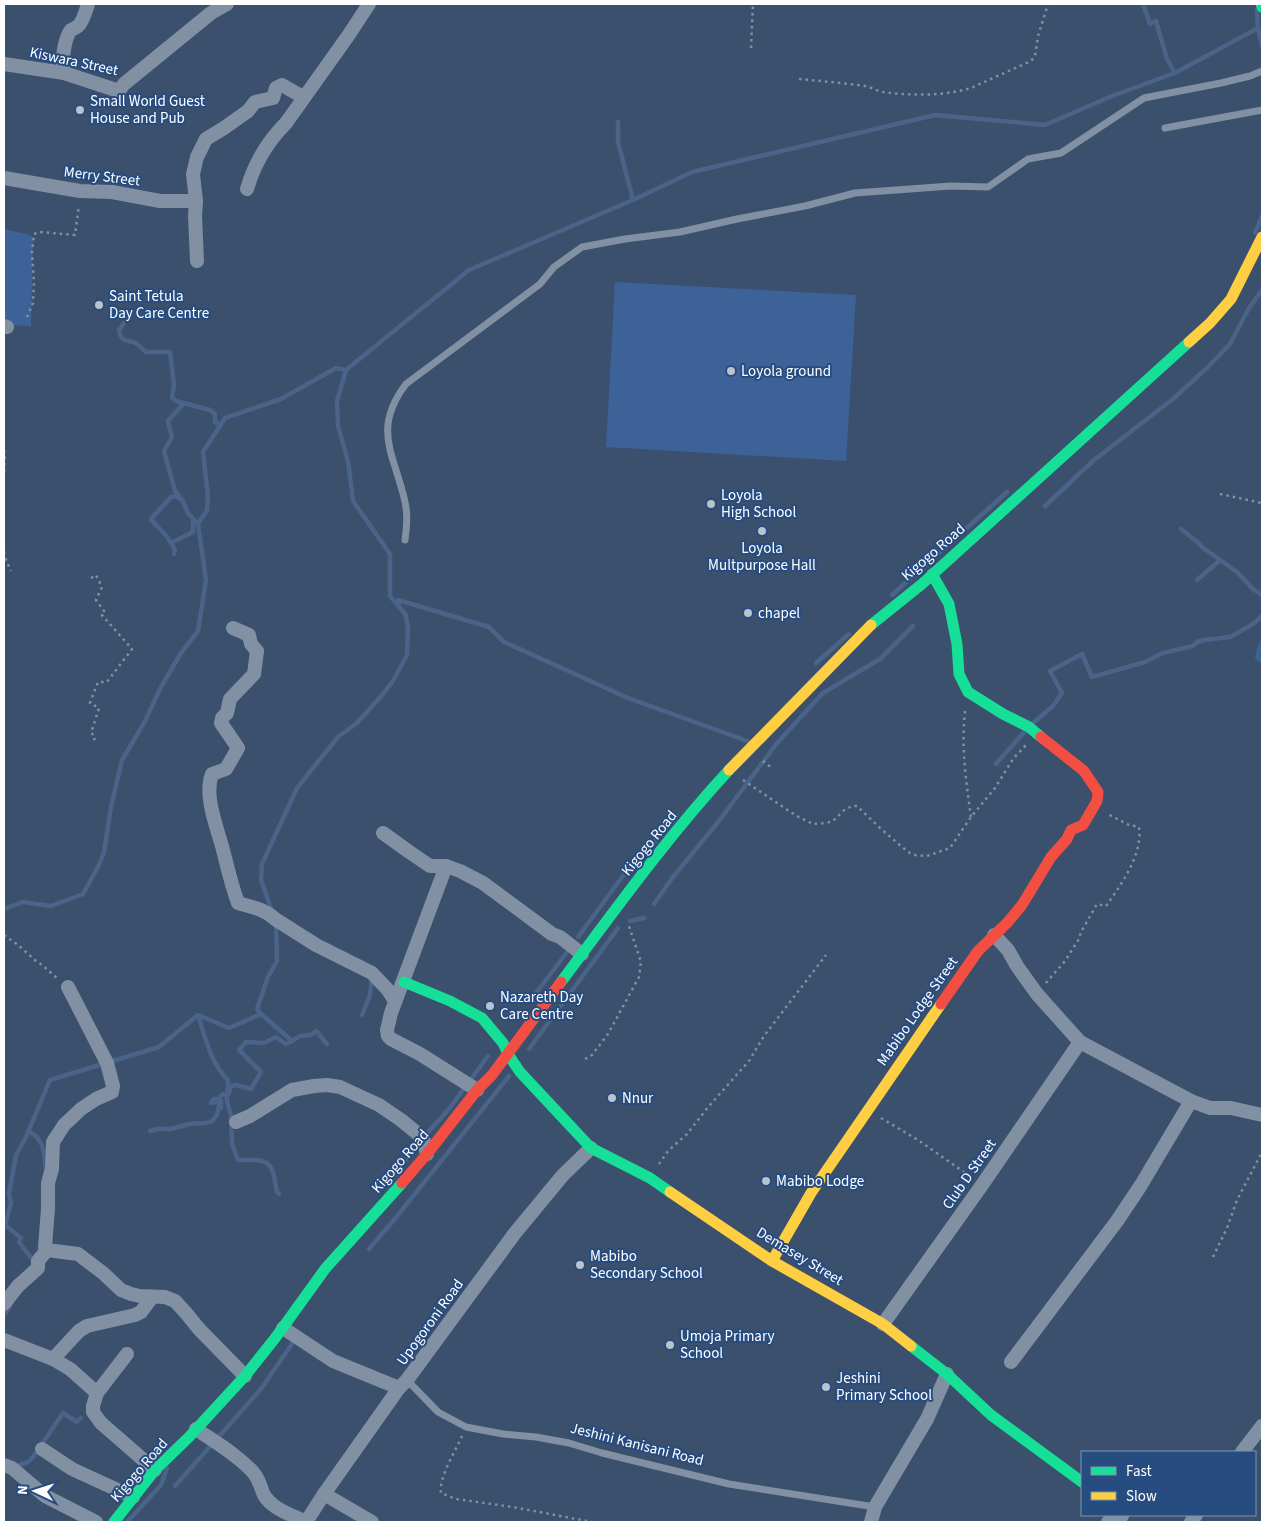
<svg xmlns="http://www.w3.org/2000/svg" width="1266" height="1526" font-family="'Source Sans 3',sans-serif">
	<rect width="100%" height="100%" fill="#3b506c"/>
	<g fill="#3c6297">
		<polygon points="4,229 26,234 33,237 31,326 4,325"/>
		<polygon points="615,282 856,295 846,461 606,447"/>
		<polygon points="1262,636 1262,664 1255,658 1256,651"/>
	</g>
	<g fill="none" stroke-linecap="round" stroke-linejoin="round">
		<g stroke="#4a6388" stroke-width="4.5">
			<polyline points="1143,4 1150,24 1156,21 1167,59 1175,73"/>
			<polyline points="1257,10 1258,28 1262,45"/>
			<polyline points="618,122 618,142 633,200"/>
			<polyline points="1255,233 1262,216"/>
			<path d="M124 323 119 330C122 345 128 338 137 344 140 346 143 350 146 352H170L174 385 172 398 176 401 210 410 215 414V422L221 425"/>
			<polyline points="184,403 168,421 172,437 164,451 175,491 182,500 188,513 198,524"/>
			<polyline points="1045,506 1094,460 1173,399 1208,367 1230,344 1249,308 1262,290"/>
			<polyline points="1181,529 1200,544 1202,547 1237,572 1253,589 1262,595"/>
			<path d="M171 543C166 533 157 528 151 519L171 497 176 496 180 499"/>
			<polyline points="174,554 175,550 171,543 193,532 193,520"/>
			<polyline points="1197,580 1219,561"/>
			<polyline points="892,595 1007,492"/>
			<polyline points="399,606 398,600 489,627 504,642 628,698 750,742"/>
			<polyline points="816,663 849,634"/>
			<polyline points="1032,724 1053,706 1062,693 1050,671 1082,654 1092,677 1145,662 1163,653 1193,646 1197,642 1204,640 1230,637 1253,624 1262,616"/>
			<polyline points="996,764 1025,731"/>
			<polyline points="655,841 677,816"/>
			<polyline points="654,904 673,877 719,821 777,743 823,693 880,659 913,626"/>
			<polyline points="4,909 23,902 51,906 83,894 99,865 104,852 111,807 122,760 144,723 161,687 181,653 198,631 206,580 198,524 207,510 208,496 203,452 225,418 281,399 336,368 346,370 469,270 633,200 692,172 935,115 1045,125 1112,96 1175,73 1258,28"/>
			<polyline points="272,911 261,880 262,864 297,788 338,737 357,723 383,694 393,681 407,655 408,629 406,615 390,596 390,554 353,501 348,461 338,426 337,401 346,370"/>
			<polyline points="630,921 644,918"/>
			<polyline points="578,937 625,873 640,858"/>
			<polyline points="536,993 568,951"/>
			<polyline points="261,1014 292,1041 300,1036 311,1035 316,1031 327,1044"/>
			<path d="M198 1015C205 1037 211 1064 228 1080L227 1101 231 1116 232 1144 238 1160C271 1159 272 1161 277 1192L279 1194"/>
			<polyline points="362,1015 370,995 372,978"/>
			<polyline points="529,1049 618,928"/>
			<path d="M28 1131C46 1140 44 1154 46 1172"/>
			<polyline points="150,1131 157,1129 171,1129 189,1124 206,1123 212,1121 217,1115 219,1105 221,1108 221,1101 211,1103 214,1099 218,1099 223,1094 227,1096 230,1090 230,1086 236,1085 251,1089 261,1072 239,1050 246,1042 264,1043 276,1037 286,1044 292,1041"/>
			<polyline points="390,1181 423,1138 449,1109 488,1056"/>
			<polyline points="369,1249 394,1220 509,1076"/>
			<polyline points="35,1263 19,1242 21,1238 5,1225 11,1203 9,1194 16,1155 26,1137 50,1080 159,1047 198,1015 229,1028 261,1014 257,1009 268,977 277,961 276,923"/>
			<polyline points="4,1315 10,1306"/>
			<polyline points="16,1466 28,1462 33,1457 63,1413 77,1422 81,1418"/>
			<polyline points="175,1486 261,1389 296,1338"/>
			<polyline points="127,1522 161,1485 167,1468"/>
		</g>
		<g stroke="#8190a2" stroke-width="2.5" stroke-dasharray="2.5 4" stroke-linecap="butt">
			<polyline points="751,48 753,4"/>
			<path d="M799 79C821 81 843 83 865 86 871 87 877 91 883 92 912 96 943 96 971 88L1031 61 1035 56 1038 36 1048 4"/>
			<polyline points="27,317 33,303 34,282 32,252 34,234 40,232 75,235 79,205"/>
			<polyline points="4,450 5,454 4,475"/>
			<polyline points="1220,494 1262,503"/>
			<polyline points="4,552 5,558 11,571"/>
			<polyline points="91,578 96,575 102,587 96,600 104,611 101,614 132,649 107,682 98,682 90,703 99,708 91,733 95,736 94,741"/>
			<path d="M965 711C961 747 966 781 971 817"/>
			<polyline points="763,761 773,769"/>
			<polyline points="743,780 795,815 813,824 826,823 833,821 843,811 852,806 857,806 881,829 908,852 915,855 927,856 936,853 950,848 971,817 995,788 1013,759 1026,745"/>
			<polyline points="4,935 18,945 36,961 42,965 57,978"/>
			<path d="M1046 983 1065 961 1079 939 1081 932 1097 904 1106 906C1121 885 1143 854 1139 827L1129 825 1108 814"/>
			<polyline points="585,1059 592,1055 608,1034 639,977 641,962 628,923"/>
			<polyline points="881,1118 918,1140 971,1177"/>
			<polyline points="659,1164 668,1151 687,1134 709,1106 749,1061 764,1036 826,955"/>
			<polyline points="1213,1257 1227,1228 1237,1200 1262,1152"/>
			<path d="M462 1436C456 1450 438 1479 441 1493L456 1499 513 1507 592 1522"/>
		</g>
		<g stroke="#8190a2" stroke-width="7">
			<polyline points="1165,128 1262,110"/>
			<path d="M405 540C407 527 408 515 405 502 395 455 371 430 406 384L540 284 554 267 582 247 625 239 680 232 737 219 805 206 855 193 951 186 988 187 1028 159 1061 153 1144 98 1221 83 1250 76 1262 71"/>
			<polyline points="407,1380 438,1412 466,1427 503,1434 536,1437 569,1443 602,1453 729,1484 875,1507"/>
		</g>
		<g stroke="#8190a2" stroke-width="14">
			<polyline points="4,64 64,73 119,91 124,84 211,13 227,4"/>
			<path d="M64 73C61 64 64 38 71 30 73 29 76 28 78 26 83 22 86 10 88 4"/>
			<polyline points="4,178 80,191 112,192 160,201 196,201"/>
			<path d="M247 189C254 165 268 141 286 123L348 36 369 4"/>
			<polyline points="197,261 195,216 196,201 193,174 197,157 206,139 224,128 248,111 255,102 273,98 276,88 282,85 303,97"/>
			<polyline points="4,326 7,327"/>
			<path d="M233 628 249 635 251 644 257 651 254 674 230 699 227 713 222 718 221 723 238 748 226 769 212 774C204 795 216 825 222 846 227 865 231 884 238 903 251 907 265 909 275 919L316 945 372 973 388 990 395 1001"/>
			<polyline points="383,833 408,851 430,866 446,866 460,871 483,883 552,934 560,937 582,954"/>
			<polyline points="446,866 391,1013 387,1030 388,1036 391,1039 420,1054 477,1090"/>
			<polyline points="994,935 1008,950 1017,966 1037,994 1080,1042 1191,1101 1210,1108 1231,1108 1262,1115"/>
			<polyline points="68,987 107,1063 113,1086 112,1092 96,1099 81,1109 64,1125 53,1142 52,1169 48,1183 48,1209 45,1247 47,1250 78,1254 103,1273 121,1290 131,1294 140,1296 165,1297 175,1301 186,1313 199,1329 245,1376"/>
			<polyline points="236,1122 250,1116 292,1090 314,1086 327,1085 340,1087 379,1105 401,1120 423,1138 427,1154"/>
			<polyline points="4,1304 18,1286 38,1268 38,1261 47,1250"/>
			<polyline points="883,1324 982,1185 1080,1042"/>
			<polyline points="283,1328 333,1361 399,1388"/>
			<polyline points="4,1340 53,1359 70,1369 97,1393"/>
			<polyline points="127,1354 97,1393 93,1406 93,1412 101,1423 155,1470"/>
			<polyline points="53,1359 79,1331 87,1326 135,1315 141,1312 152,1297"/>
			<polyline points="1011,1362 1117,1221 1141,1185 1191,1101"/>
			<path d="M196 1429C215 1442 236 1454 252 1471 259 1478 260 1486 264 1495 272 1509 292 1515 306 1522L324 1494 399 1388 407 1380 515 1233 563 1175 591 1148"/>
			<polyline points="42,1449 72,1469 133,1497"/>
			<polyline points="1242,1452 1262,1426"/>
			<polyline points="4,1465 12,1468 45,1496 96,1522"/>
			<polyline points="324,1494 372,1522"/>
			<polyline points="871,1522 875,1507 927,1419 947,1374"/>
			<polyline points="1108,1522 1122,1516"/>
			<polyline points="1191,1522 1196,1515"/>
		</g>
		<g stroke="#16e098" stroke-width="11">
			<polyline points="1261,4 1262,7"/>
			<polyline points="932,574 949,604 957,644 959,674 968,692 1003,714 1029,727 1041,737"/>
			<polyline points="871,625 922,584 1189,342"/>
			<polyline points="404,982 450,1001 482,1018 503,1043 508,1054 520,1072 591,1148 650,1178 670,1192"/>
			<path d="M561 982C615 910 668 836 729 770"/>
			<polyline points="911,1346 947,1374 991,1415 1082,1482"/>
			<polyline points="114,1522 155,1470 189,1437 245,1376 276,1337 325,1269 402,1183"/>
		</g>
		<g stroke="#ffcf43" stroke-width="11">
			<polyline points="1189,342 1210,323 1231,299 1262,237"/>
			<polyline points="729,770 871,625"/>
			<polyline points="670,1192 772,1261 883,1324 911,1346"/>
			<polyline points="772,1261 811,1193 941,1004"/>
		</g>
		<g stroke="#f24e42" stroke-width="11">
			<polyline points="941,1004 978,951 1007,923 1022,905 1051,857 1067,839 1071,830 1083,825 1097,801 1098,792 1084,771 1041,737"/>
			<polyline points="402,1183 427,1154 477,1090 492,1075 561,982"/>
		</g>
	</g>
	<g fill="#bac2cc" stroke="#274c80" stroke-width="2">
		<circle cx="80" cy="110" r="5"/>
		<circle cx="99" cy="305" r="5"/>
		<circle cx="731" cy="371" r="5"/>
		<circle cx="711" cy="504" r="5"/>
		<circle cx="762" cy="531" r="5"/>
		<circle cx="748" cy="613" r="5"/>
		<circle cx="490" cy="1006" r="5"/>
		<circle cx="612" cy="1098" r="5"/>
		<circle cx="766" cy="1181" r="5"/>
		<circle cx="580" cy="1265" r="5"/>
		<circle cx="670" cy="1345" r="5"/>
		<circle cx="826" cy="1387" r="5"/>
	</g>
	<g text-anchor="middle" stroke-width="4" stroke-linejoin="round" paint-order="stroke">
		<g font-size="15" fill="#fff" stroke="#274c80">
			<text transform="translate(74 61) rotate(12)" y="5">Kiswara Street</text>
			<text transform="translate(102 176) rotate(7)" y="5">Merry Street</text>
			<text transform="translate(933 552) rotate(-41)" y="5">Kigogo Road</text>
			<text transform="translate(649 843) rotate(-51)" y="5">Kigogo Road</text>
			<text transform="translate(917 1011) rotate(-55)" y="5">Mabibo Lodge Street</text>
			<text transform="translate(400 1161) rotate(-49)" y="5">Kigogo Road</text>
			<text transform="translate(969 1174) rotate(-55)" y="5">Club D Street</text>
			<text transform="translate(800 1256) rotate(31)" y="5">Demasey Street</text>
			<text transform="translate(430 1322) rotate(-54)" y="5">Upogoroni Road</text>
			<text transform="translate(637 1444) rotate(14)" y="5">Jeshini Kanisani Road</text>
			<text transform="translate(139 1470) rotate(-49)" y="5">Kigogo Road</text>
		</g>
		<g font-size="15" fill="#fff" stroke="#274c80" text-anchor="start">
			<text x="90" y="106">Small World Guest<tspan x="90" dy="17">House and Pub</tspan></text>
			<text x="109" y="301">Saint Tetula<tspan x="109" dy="17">Day Care Centre</tspan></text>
			<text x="741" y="376">Loyola ground</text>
			<text x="721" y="500">Loyola<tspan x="721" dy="17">High School</tspan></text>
			<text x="762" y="553" text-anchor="middle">Loyola<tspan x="762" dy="17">Multpurpose Hall</tspan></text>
			<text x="758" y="618">chapel</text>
			<text x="500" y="1002">Nazareth Day<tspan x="500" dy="17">Care Centre</tspan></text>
			<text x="622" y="1103">Nnur</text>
			<text x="776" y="1186">Mabibo Lodge</text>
			<text x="590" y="1261">Mabibo<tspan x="590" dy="17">Secondary School</tspan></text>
			<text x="680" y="1341">Umoja Primary<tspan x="680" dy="17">School</tspan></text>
			<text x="836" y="1383">Jeshini<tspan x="836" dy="17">Primary School</tspan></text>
		</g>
	</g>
	<rect width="1266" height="1526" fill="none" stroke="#ffffff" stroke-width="10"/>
	<rect x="1081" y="1451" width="175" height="65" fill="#274c80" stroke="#7d94b3"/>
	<rect x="1091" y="1467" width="25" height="8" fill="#16e098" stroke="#7d94b3"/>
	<text x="1126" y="1476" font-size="15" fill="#ffffff">Fast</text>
	<rect x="1091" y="1492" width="25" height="8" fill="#ffcf43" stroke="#7d94b3"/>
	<text x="1126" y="1501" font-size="15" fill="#ffffff">Slow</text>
	<g transform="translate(35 1491) rotate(274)" stroke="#274c80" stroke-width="4" paint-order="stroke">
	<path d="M0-4L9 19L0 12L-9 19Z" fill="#ffffff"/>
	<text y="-8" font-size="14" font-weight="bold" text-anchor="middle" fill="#ffffff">N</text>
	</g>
</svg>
